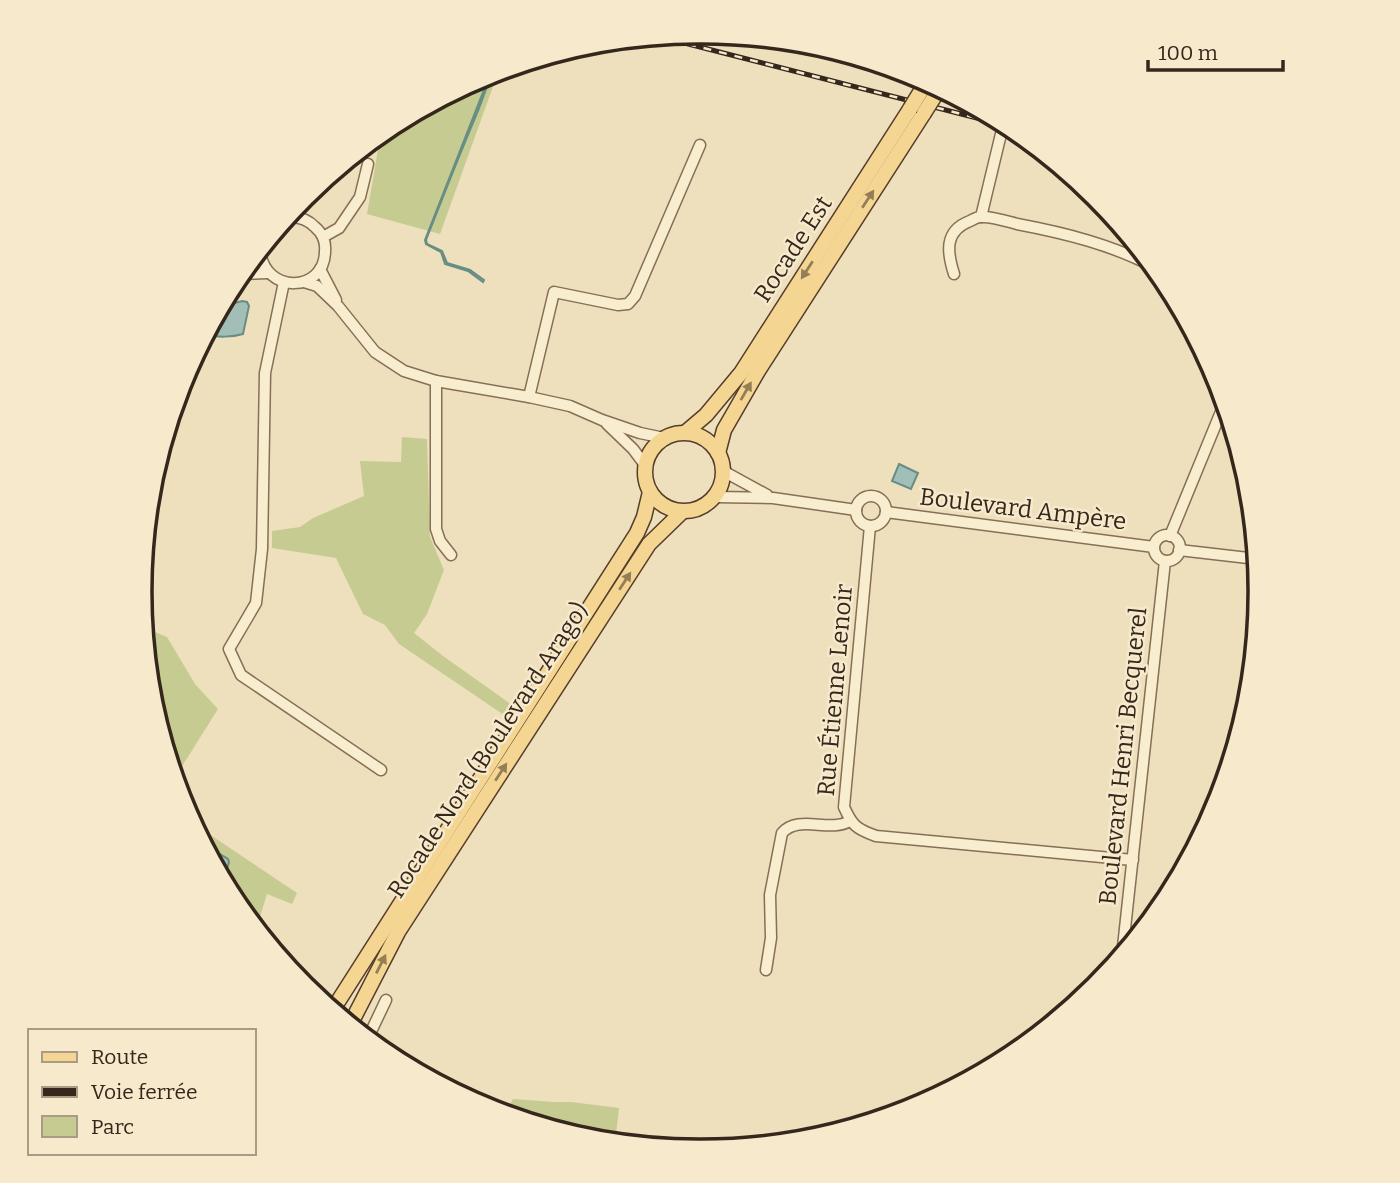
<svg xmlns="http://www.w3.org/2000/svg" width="1400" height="1183" font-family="Bitter,serif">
	<rect width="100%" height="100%" fill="#eedfbd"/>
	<g fill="#c6cc91">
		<polygon points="499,70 440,234 367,214 381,132 389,126 486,74"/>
		<polygon points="402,437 427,439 430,537 444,570 427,614 414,633 443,656 512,705 504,715 399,644 385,625 363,614 336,558 272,548 272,531 300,527 313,518 364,496 360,461 401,462"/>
		<polygon points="143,627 167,637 195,684 218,709 174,779 151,700"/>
		<polygon points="191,822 297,893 292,904 267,894 259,920 245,916 234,902"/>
		<polygon points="513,1099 554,1102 571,1102 619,1108 615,1143 590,1141 504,1115"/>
	</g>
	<g fill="#a1bfb6" stroke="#688d84" stroke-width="2">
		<path d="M491 72H493C486 87 482 102 475 118 458 158 442 199 426 240L427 244 442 251 447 263 470 270 484 280 483 282 468 271 445 264 441 252 426 244 425 240Z"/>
		<path d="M242 301 247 302 249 306 243 334C233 337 216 338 207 334L220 307Z"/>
		<polygon points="899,464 918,473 911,489 892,481"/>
		<polygon points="203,844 228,859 229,862 223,882"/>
	</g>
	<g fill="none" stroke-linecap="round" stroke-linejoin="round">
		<defs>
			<g id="minor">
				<polyline points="981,217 1000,138"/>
				<polyline points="323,237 339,228 360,197 368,164"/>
				<path d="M260 250C264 295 325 293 325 251 326 242 322 233 315 227 307 219 296 216 285 218"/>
				<polyline points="320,269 336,300"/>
				<polyline points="239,274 268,273"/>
				<path d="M954 274C947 252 944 231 970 221 974 219 977 217 980 217 992 216 1006 221 1017 224 1065 233 1113 245 1156 268"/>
				<polyline points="284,282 265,373 262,549 256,603 229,649 241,675 381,770"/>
				<polyline points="304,282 317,286 338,306 375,352 404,371 436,381 529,397 570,406 602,420 640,433 664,438"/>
				<polyline points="436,381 436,529 440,541 451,555"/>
				<polyline points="529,397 554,292 618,305 628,304 635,296 700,145"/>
				<polyline points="607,424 633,449 645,465"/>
				<polyline points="723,471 767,495"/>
				<circle cx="871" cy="511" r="15"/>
				<polyline points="715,497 773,498 856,510"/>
				<polyline points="886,512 1154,547"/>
				<path d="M870 526 844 807C852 825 856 829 876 836L1133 860"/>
				<circle cx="1167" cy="548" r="13"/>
				<polyline points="1170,536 1225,402"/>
				<polyline points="1179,550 1257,559"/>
				<polyline points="1122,956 1165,561"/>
				<path d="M766 970 771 938 770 895 782 833C799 814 829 833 850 821"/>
				<polyline points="367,1040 386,1000"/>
			</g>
			<g id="major">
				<polyline points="686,432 706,415 741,373 910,109"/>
				<circle cx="684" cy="472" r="39"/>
				<polyline points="718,453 724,430 758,371 924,113"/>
				<polyline points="332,1011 637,533 644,517 650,492"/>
				<polyline points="350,1025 398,932 649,544 682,512"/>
			</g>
		</defs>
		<use href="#minor" stroke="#866f56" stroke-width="13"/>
		<use href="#major" stroke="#543d2b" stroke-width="17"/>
		<use href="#minor" stroke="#f9edd0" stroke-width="10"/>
		<use href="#major" stroke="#f4d592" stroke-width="14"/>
		<defs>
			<polyline id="rail" points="657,36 1012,127"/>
		</defs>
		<use href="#rail" stroke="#35271b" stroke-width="5"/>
		<use href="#rail" stroke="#f6e9cc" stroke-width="2.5" stroke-dasharray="8" stroke-linecap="butt"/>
		<defs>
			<polyline id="minor-bridge" points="1000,138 1004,122"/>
			<g id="major-bridge">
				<polyline points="910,109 921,91"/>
				<polyline points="924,113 936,94"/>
			</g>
		</defs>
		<use href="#minor-bridge" stroke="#866f56" stroke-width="13" stroke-linecap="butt"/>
		<use href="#major-bridge" stroke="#543d2b" stroke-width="17" stroke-linecap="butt"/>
		<use href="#minor-bridge" stroke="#f9edd0" stroke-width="10"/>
		<use href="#major-bridge" stroke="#f4d592" stroke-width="14"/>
	</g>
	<defs><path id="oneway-solid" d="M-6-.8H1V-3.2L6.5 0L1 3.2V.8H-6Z" transform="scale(1.75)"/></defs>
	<g fill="#947e56">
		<use href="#oneway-solid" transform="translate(868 199) rotate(-57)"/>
		<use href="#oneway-solid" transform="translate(807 270) rotate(123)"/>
		<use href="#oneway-solid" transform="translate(746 391) rotate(-60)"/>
		<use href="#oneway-solid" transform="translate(625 581) rotate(-57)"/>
		<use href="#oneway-solid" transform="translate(501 772) rotate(-57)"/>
		<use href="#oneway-solid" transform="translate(381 964) rotate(-63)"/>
	</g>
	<g text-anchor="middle" stroke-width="5" stroke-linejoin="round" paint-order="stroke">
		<g font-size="24" fill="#35271b" stroke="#f6e9cc">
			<text transform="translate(793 249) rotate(-57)" y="8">Rocade Est</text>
			<text transform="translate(1023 509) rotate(7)" y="8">Boulevard Ampère</text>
			<text transform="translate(835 690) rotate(-85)" y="8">Rue Étienne Lenoir</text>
			<text transform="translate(488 750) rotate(-57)" y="8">Rocade Nord (Boulevard Arago)</text>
			<text transform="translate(1123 756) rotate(-84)" y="8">Boulevard Henri Becquerel</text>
		</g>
	</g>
	<path d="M0 0H1400V1183H0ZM699 44H701A547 547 0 0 1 1248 591V592A547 547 0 0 1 701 1139H699A547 547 0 0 1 152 592V591A547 547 0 0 1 699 44Z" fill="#f6e9cc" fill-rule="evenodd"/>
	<path fill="none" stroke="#35271b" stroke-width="3.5" d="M699 44H701A547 547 0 0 1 1248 591V592A547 547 0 0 1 701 1139H699A547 547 0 0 1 152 592V591A547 547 0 0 1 699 44Z"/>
	<rect x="28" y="1029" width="228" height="126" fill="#f6e9cc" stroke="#a99b85" stroke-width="2"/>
	<rect x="42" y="1052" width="35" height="10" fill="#f4d592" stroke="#a99b85" stroke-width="2"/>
	<text x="91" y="1064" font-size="21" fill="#35271b">Route</text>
	<rect x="42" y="1087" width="35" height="10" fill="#35271b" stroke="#a99b85" stroke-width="2"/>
	<text x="91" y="1099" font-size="21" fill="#35271b">Voie ferrée</text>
	<rect x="42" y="1116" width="35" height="21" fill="#c6cc91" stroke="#a99b85" stroke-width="2"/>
	<text x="91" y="1134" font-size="21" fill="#35271b">Parc</text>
	<path d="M1148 60v10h135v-10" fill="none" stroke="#35271b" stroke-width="3.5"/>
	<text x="1158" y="60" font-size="21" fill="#35271b" stroke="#f6e9cc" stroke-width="5" paint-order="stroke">100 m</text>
</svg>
